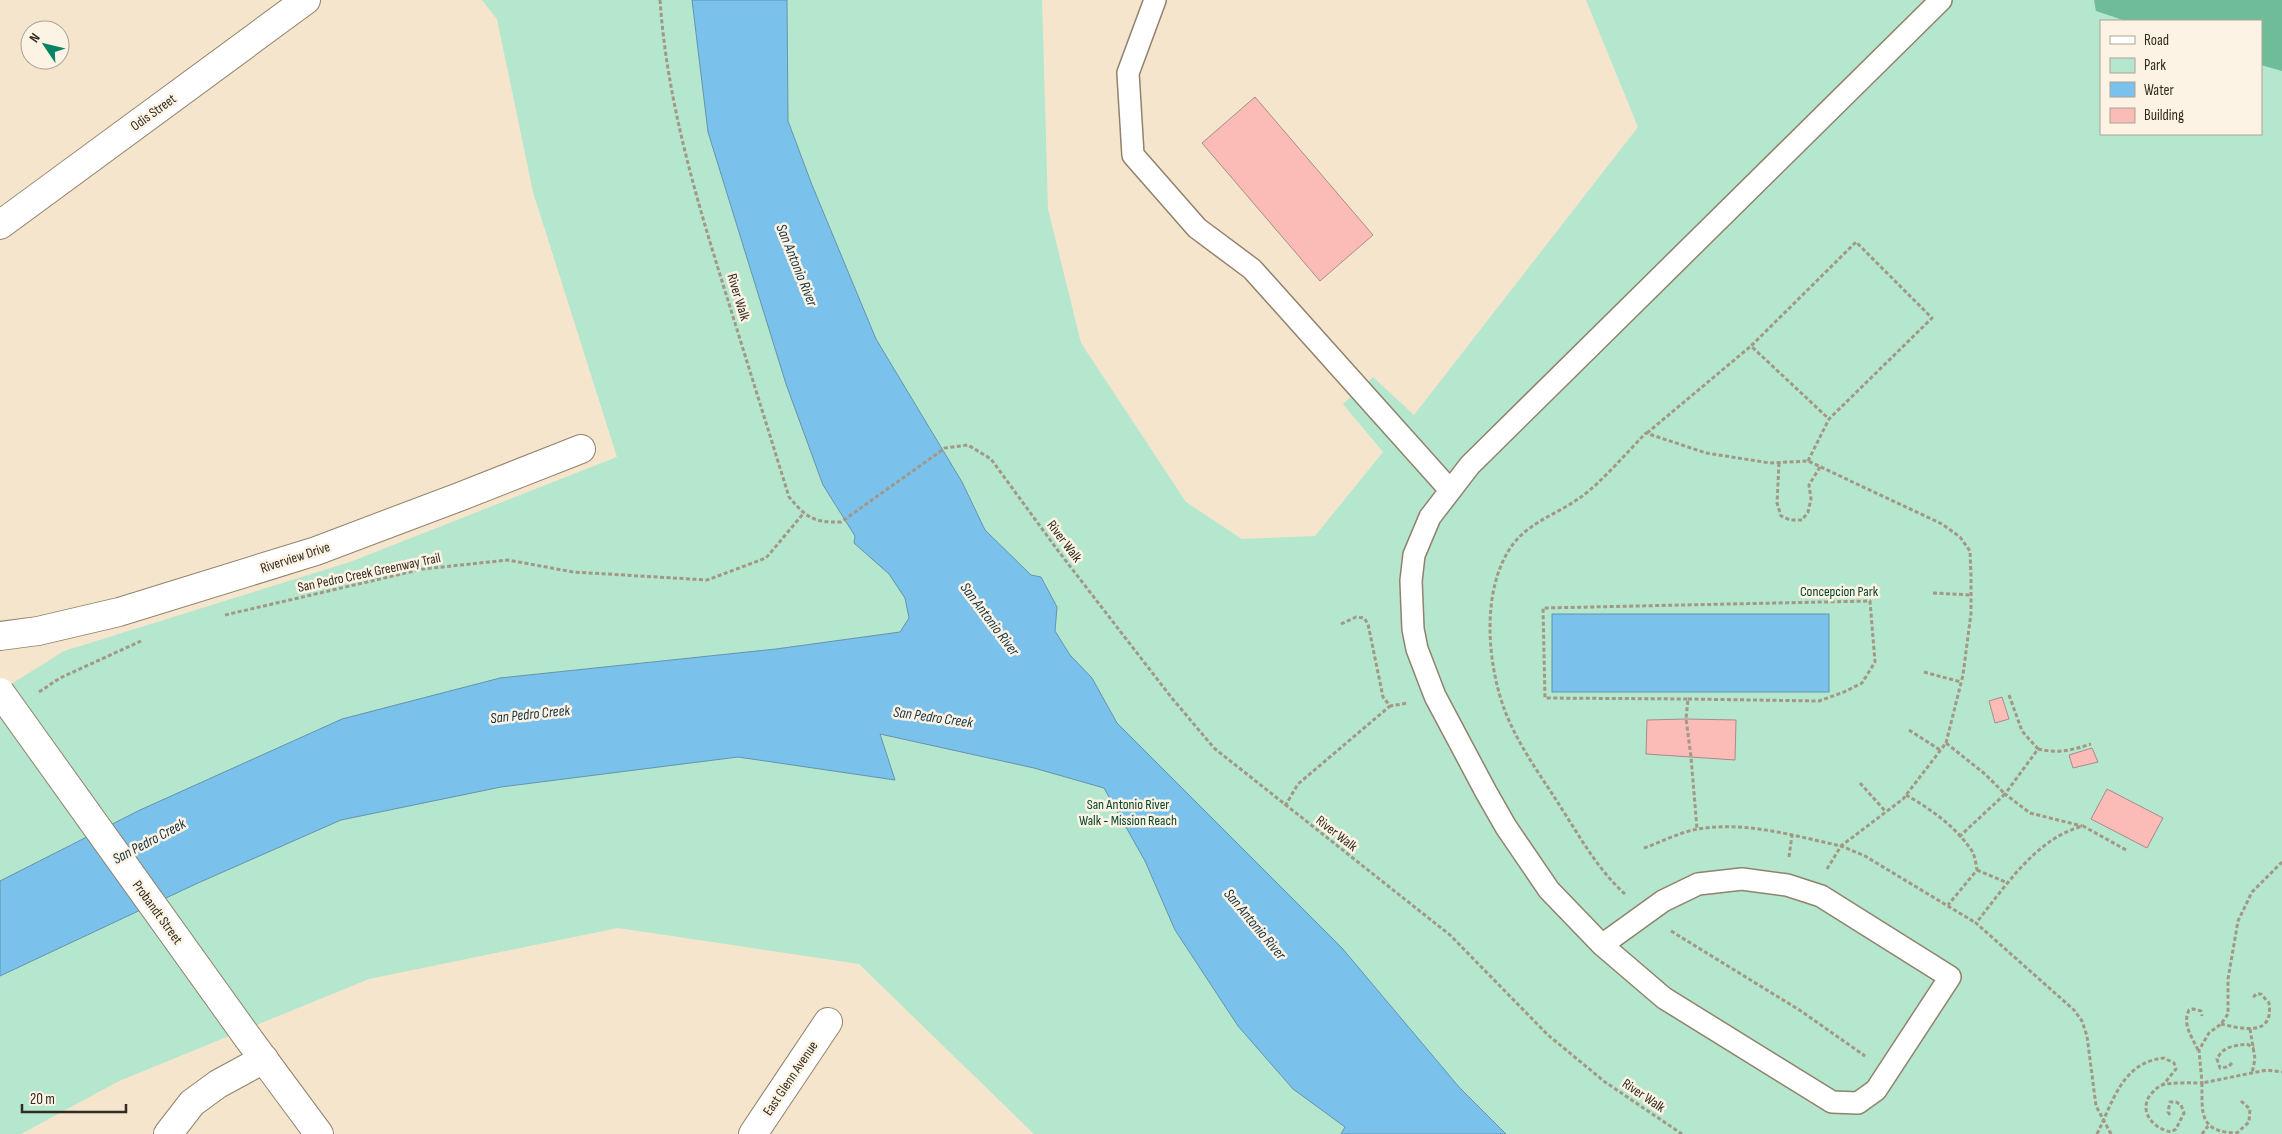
<svg xmlns="http://www.w3.org/2000/svg" width="2282" height="1134" font-family="'Sofia Sans Condensed',sans-serif">
	<rect width="100%" height="100%" fill="#f5e5cc"/>
	<path fill="#b4e7cd" fill-rule="evenodd" d="M482 0H1042L1048 209 1081 343 1186 502 1242 539 1315 536 1383 452 1343 404 1373 377 1414 415 1638 127 1586 0H2282V1134H1034L859 964 618 928 369 979 119 1081 21 1134H0V691L64 651 350 562 617 457 533 192 497 19ZM2101 21H2261V134H2101Z"/>
	<polygon fill="#6fbc98" points="2094,0 2282,0 2282,71 2261,65 2261,21 2126,21 2096,11"/>
	<g fill="#7ac1eb" stroke="#6494ae">
		<polygon points="692,0 787,0 788,121 812,185 876,339 962,482 985,530 1031,575 1041,577 1057,607 1055,631 1070,655 1092,678 1117,723 1342,948 1459,1087 1506,1134 1341,1134 1345,1127 1293,1089 1238,1026 1175,930 1145,861 1104,788 1034,768 880,734 895,780 738,757 501,787 341,820 198,883 0,976 0,881 140,810 342,719 500,678 776,649 900,632 909,618 905,598 889,574 854,543 855,536 823,485 786,384 708,132"/>
		<rect x="1552" y="614" width="277" height="78"/>
	</g>
	<g fill="#fbbcb7" stroke="#a98b88">
		<polygon points="1255,97 1373,235 1320,281 1202,143"/>
		<polygon points="2002,697 2009,719 1995,723 1989,701"/>
		<polygon points="1686,719 1736,720 1735,760 1646,754 1647,720"/>
		<polygon points="2092,748 2098,762 2073,768 2069,755"/>
		<polygon points="2107,789 2163,818 2147,848 2091,819"/>
	</g>
	<g fill="none" stroke-linecap="round" stroke-linejoin="round">
		<defs>
			<g id="service">
				<polyline points="1155,0 1128,73 1133,155 1197,228 1252,269 1450,490"/>
				<polyline points="1602,945 1663,901 1698,884 1742,879 1787,885 1821,896 1950,977 1876,1090 1858,1103 1832,1102 1664,998 1602,945 1549,890 1506,827 1486,792 1435,696 1417,649 1413,629 1411,581 1414,555 1430,517 1470,465 1941,0"/>
			</g>
			<g id="minor">
				<polyline points="0,225 306,0"/>
				<polyline points="0,636 38,631 119,612 316,551 459,497 581,449"/>
				<polyline points="168,1134 192,1103 218,1084 264,1059"/>
				<polyline points="753,1134 828,1022"/>
			</g>
			<polyline id="secondary" points="248,1038 319,1134"/>
		</defs>
		<use href="#service" stroke="#90826c" stroke-width="24"/>
		<use href="#minor" stroke="#90826c" stroke-width="30"/>
		<use href="#secondary" stroke="#90826c" stroke-width="30"/>
		<g stroke="#a39785" stroke-width="3" stroke-dasharray="4 2.5" stroke-linecap="butt">
			<path d="M660 0C667 101 696 198 726 294 747 362 768 429 789 497 806 517 813 523 841 522L945 448 968 445 991 459 1059 552 1171 697 1214 748 1450 935 1548 1035 1605 1082 1682 1134"/>
			<polyline points="1647,433 1751,346"/>
			<polyline points="1808,461 1829,419 1932,318 1856,242 1751,346 1829,419"/>
			<polyline points="1779,463 1777,503 1781,516 1790,520 1802,520 1808,512 1811,499 1809,485 1820,467"/>
			<polyline points="1933,593 1971,595"/>
			<polyline points="225,615 423,569 508,560 573,572 707,580 766,558 803,514"/>
			<polyline points="1341,624 1356,617 1364,618 1368,624 1383,697 1390,706 1408,703"/>
			<polyline points="1924,672 1961,682"/>
			<polyline points="39,692 60,678 141,641"/>
			<polyline points="2009,695 2022,731 2038,749 2005,794 2030,813 2082,826"/>
			<polyline points="1688,699 1819,701 1844,692 1862,683 1875,662 1870,601 1543,608 1545,698 1688,699 1686,719 1691,757 1697,829"/>
			<polyline points="1909,730 1940,750"/>
			<path d="M2038 749C2058 754 2072 750 2091 744"/>
			<polyline points="1860,783 1886,812"/>
			<path d="M1906 795C1931 809 1956 827 1972 851 1975 856 1976 865 1977 870L1948 905"/>
			<polyline points="1285,806 1298,784 1390,706"/>
			<path d="M1644 848C1661 842 1680 832 1698 829 1746 821 1795 836 1841 846L1903 799 1946 743 1985 774 2005 794 1959 837"/>
			<polyline points="1789,857 1792,835"/>
			<polyline points="1827,869 1841,846 1865,856 1976,923"/>
			<polyline points="1977,870 2008,883"/>
			<path d="M1625 894C1598 870 1580 837 1560 806 1541 776 1518 745 1505 711 1487 663 1481 591 1511 547 1528 522 1558 514 1581 497 1603 481 1626 453 1646 433L1706 453 1770 463 1808 461 1942 524 1960 537 1970 551 1971 577V613L1963 675 1946 743"/>
			<polyline points="1671,931 1801,1011 1865,1056"/>
			<path d="M2221 1024C2243 1029 2274 1037 2269 1003L2261 994H2256L2252 999"/>
			<polyline points="2250,1029 2255,1059 2252,1073"/>
			<path d="M2198 1050C2192 1037 2182 1024 2189 1010L2193 1009 2201 1011 2202 1016"/>
			<path d="M2232 1063 2228 1067 2220 1068 2217 1059C2223 1046 2234 1046 2247 1044L2254 1048"/>
			<path d="M2241 1101 2250 1109 2249 1122 2237 1133C2199 1132 2202 1114 2202 1083L2267 1070 2282 1072"/>
			<path d="M2170 1115 2168 1112 2170 1102H2176L2181 1105 2184 1113 2176 1129 2171 1132C2155 1129 2138 1113 2150 1095 2154 1091 2157 1087 2162 1085 2172 1082 2192 1083 2202 1083L2199 1050 2209 1033 2221 1024 2228 1014V979L2238 921 2252 892 2282 862"/>
			<path d="M2097 1134C2113 1102 2122 1062 2164 1058L2174 1063 2176 1069 2163 1085"/>
			<path d="M2111 1134 2096 1106 2087 1036 2082 1021 2074 1010 1976 923C2005 887 2036 838 2083 826L2126 850"/>
			<polyline points="2202,1134 2208,1126"/>
		</g>
		<use href="#service" stroke="#fff" stroke-width="21"/>
		<use href="#minor" stroke="#fff" stroke-width="28"/>
		<use href="#secondary" stroke="#fff" stroke-width="28"/>
		<defs>
			<polyline id="secondary-bridge" points="0,692 248,1038"/>
		</defs>
		<use href="#secondary-bridge" stroke="#90826c" stroke-width="30" stroke-linecap="butt"/>
		<use href="#secondary-bridge" stroke="#fff" stroke-width="28"/>
	</g>
	<g text-anchor="middle" stroke-width="5" stroke-linejoin="round" paint-order="stroke">
		<g font-size="14" fill="#312b21" stroke="#fdf3e4">
			<text transform="translate(153 112) rotate(-36)" y="5">Odis Street</text>
			<text transform="translate(739 297) rotate(73)" y="5">River Walk</text>
			<text transform="translate(1065 541) rotate(53)" y="5">River Walk</text>
			<text transform="translate(295 557) rotate(-18)" y="5">Riverview Drive</text>
			<text transform="translate(369 572) rotate(-12)" y="5">San Pedro Creek Greenway Trail</text>
			<text transform="translate(1337 833) rotate(38)" y="5">River Walk</text>
			<text transform="translate(158 912) rotate(54)" y="5">Probandt Street</text>
			<text transform="translate(790 1078) rotate(-56)" y="5">East Glenn Avenue</text>
			<text transform="translate(1644 1095) rotate(34)" y="5">River Walk</text>
		</g>
		<g font-size="14" fill="#03452e" stroke="#fdf3e4">
			<text x="1839" y="596">Concepcion Park</text>
			<text x="1128" y="809">San Antonio River<tspan x="1128" dy="16">Walk - Mission Reach</tspan></text>
		</g>
		<g font-size="15" font-style="italic" fill="#133344" stroke="#fdf3e4">
			<text transform="translate(797 265) rotate(68)" y="5">San Antonio River</text>
			<text transform="translate(990 619) rotate(53)" y="5">San Antonio River</text>
			<text transform="translate(530 714) rotate(-6)" y="5">San Pedro Creek</text>
			<text transform="translate(933 717) rotate(8)" y="5">San Pedro Creek</text>
			<text transform="translate(149 841) rotate(-28)" y="5">San Pedro Creek</text>
			<text transform="translate(1255 924) rotate(50)" y="5">San Antonio River</text>
		</g>
	</g>
	<rect x="2100" y="20" width="162" height="115" fill="#fdf3e4" stroke="#aba396"/>
	<rect x="2110" y="36" width="25" height="8" fill="#ffffff" stroke="#aba396"/>
	<text x="2144" y="45" font-size="15" fill="#312b21">Road</text>
	<rect x="2110" y="58" width="25" height="15" fill="#b4e7cd" stroke="#aba396"/>
	<text x="2144" y="70" font-size="15" fill="#312b21">Park</text>
	<rect x="2110" y="82" width="25" height="15" fill="#7ac1eb" stroke="#aba396"/>
	<text x="2144" y="95" font-size="15" fill="#312b21">Water</text>
	<rect x="2110" y="108" width="25" height="15" fill="#fbbcb7" stroke="#aba396"/>
	<text x="2144" y="120" font-size="15" fill="#312b21">Building</text>
	<g transform="translate(45 45) rotate(305)"><circle r="24" fill="#fdf3e4" stroke="#aba396"/>
	<path d="M0-4L9 19L0 12L-9 19Z" fill="#058465"/>
	<text y="-8" font-size="14" font-weight="bold" text-anchor="middle" fill="#312b21">N</text>
	</g>
	<path d="M22 1104v8h104v-8" fill="none" stroke="#312b21" stroke-width="2.5"/>
	<text x="30" y="1104" font-size="15" fill="#312b21" stroke="#fdf3e4" stroke-width="4" paint-order="stroke">20 m</text>
</svg>
